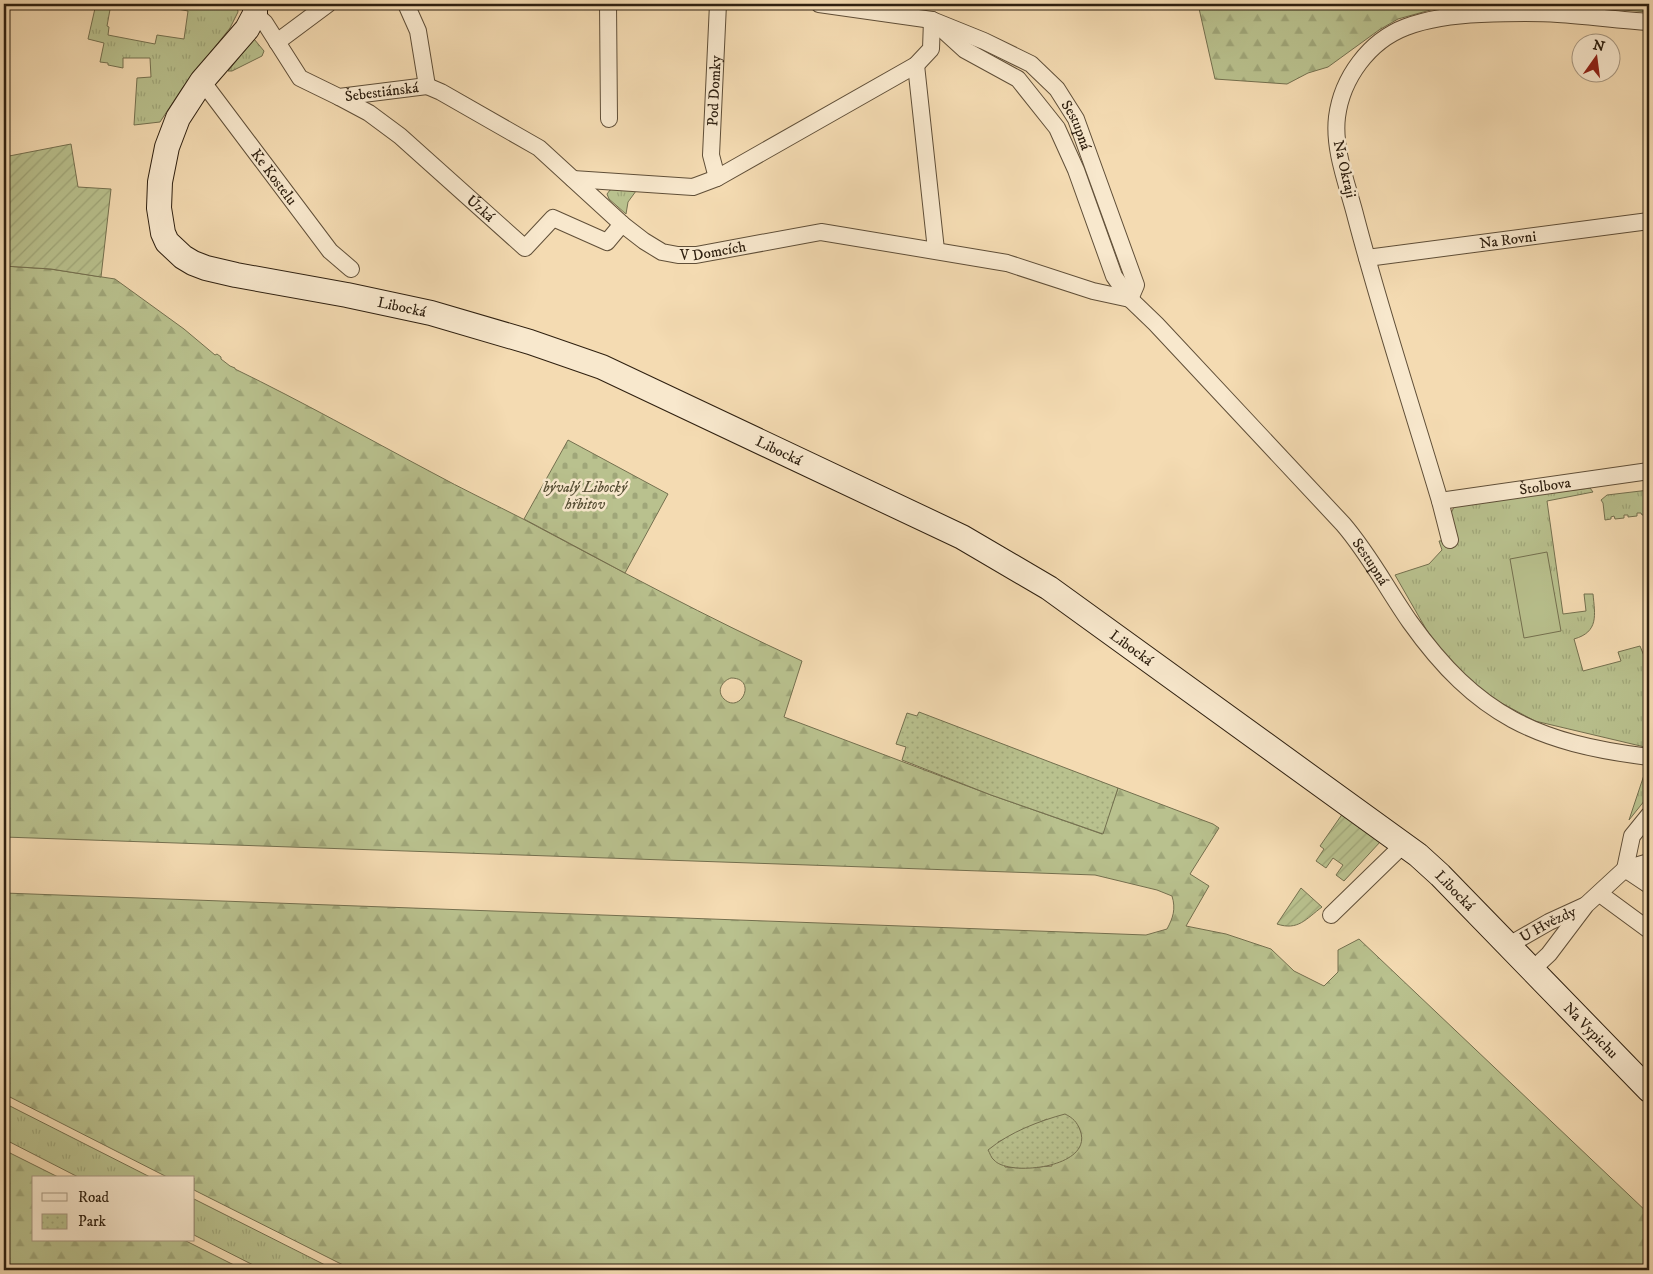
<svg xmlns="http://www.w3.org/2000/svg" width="1653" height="1274" font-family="'IM FELL DW Pica',serif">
	<defs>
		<pattern id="grass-tufts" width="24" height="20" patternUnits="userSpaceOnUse" patternTransform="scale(1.25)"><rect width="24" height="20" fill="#b9c18e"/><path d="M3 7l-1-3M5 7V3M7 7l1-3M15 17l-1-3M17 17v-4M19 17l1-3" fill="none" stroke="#9fa679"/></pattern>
		<pattern id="forest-firs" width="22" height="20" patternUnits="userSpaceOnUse" patternTransform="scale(1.25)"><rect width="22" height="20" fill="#b9c18e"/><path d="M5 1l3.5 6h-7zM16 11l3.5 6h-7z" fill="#9fa679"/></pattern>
		<pattern id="cemetery-stones" width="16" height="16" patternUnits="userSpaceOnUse" patternTransform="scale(1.25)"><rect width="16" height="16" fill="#b9c18e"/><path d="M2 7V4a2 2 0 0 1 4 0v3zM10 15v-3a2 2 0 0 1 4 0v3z" fill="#9fa679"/></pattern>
		<pattern id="park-dots" width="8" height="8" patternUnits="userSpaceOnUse" patternTransform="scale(1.25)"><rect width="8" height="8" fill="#b9c18e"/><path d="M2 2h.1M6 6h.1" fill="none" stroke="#9fa679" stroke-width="1.8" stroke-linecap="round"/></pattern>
		<pattern id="garden-furrows" width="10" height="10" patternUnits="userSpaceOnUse" patternTransform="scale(1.25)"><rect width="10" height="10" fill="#b9c18e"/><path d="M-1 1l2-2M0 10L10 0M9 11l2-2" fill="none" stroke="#9fa679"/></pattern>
	</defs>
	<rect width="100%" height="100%" fill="#f4dbb2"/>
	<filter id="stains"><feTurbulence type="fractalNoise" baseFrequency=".004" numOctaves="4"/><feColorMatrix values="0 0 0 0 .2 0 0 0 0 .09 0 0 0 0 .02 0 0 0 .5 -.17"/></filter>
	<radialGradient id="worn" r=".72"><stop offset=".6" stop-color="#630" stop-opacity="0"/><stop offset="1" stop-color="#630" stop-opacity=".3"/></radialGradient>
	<g fill="url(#grass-tufts)" stroke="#74704f">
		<polygon points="96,4 111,4 107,26 109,27 108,35 155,44 157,35 184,39 188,11 162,6 162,4 237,4 238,12 230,28 183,87 160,122 134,125 137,78 151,77 150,58 123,58 123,68 108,65 108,63 100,62 104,43 88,39"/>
		<polygon points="254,39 264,51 262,56 232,71 228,71"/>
		<polygon points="613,189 636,191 628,202 626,214 609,199 607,194 610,190"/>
		<path d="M1590 488 1593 492 1547 501 1563 614 1586 611 1584 594H1593C1595 615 1599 632 1574 639L1583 671 1621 661 1618 652 1640 646 1649 668V748L1535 721 1492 698 1454 668 1426 629 1395 575 1429 564 1442 550 1439 541 1450 540 1451 513 1455 505Z"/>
		<polygon points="1649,490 1649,514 1642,515 1641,513 1637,513 1637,516 1628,517 1628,515 1624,515 1624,518 1615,519 1614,516 1611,517 1611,519 1605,520 1603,503 1601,500 1607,495"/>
		<polygon points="1646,769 1649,769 1649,795 1629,820"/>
		<polygon points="4,1103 152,1178 80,1178 4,1139"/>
		<polygon points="194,1199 335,1270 263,1270 194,1235"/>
	</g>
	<g fill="url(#forest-firs)" stroke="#74704f" fill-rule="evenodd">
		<polygon points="1198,4 1492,4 1434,9 1398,19 1379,30 1328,67 1308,73 1287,84 1215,79"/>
		<polygon points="1542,4 1649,4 1649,12"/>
		<path d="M4 266 50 269 115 279 184 329 215 355 217 354 221 357V359L230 366 235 368V369C303 402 365 437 431 472 462 489 494 504 525 520 617 569 708 618 802 661L784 717 991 795 1102 834 1118 788 1213 824 1219 828 1190 874 1209 886 1186 926 1226 934 1271 949 1294 971 1324 986 1338 972V950L1359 939 1649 1214V1270H353L194 1190V1178H169L4 1094V893L1146 935 1167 929C1173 918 1176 909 1172 896L1157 890 1095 875 4 837ZM731 678C758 678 741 715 724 699 716 691 722 681 731 678ZM1047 1119 1052 1166 1021 1168 1005 1167 998 1142Z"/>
		<polygon points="4,1150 60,1178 34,1178 34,1240 184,1240 244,1270 4,1270"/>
	</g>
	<polygon fill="url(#cemetery-stones)" stroke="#74704f" points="568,440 668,494 625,573 524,519"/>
	<g fill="url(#park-dots)" stroke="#74704f">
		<polygon points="919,712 1118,788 1103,834 991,795 902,760 906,747 896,744 907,713 917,716"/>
		<path d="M1065 1114C1073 1118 1077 1122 1080 1130 1095 1168 1008 1177 994 1160 991 1158 990 1153 988 1150 1010 1132 1039 1121 1065 1114Z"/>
	</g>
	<g fill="url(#garden-furrows)" stroke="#74704f">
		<polygon points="71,144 78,187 111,189 101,277 51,269 4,266 4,157"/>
		<polygon points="1343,813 1381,841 1344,881 1336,875 1343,865 1333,858 1326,868 1316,861 1324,849 1320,846"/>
		<path d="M1301 888 1322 907C1306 919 1298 931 1277 924Z"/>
	</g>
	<polygon fill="#b9c18e" stroke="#74704f" points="1547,552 1561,631 1524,638 1510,559"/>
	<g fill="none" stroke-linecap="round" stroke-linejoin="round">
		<defs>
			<g id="street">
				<polyline points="406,4 418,31 427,86"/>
				<polyline points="608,4 609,119"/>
				<path id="s1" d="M819 4 932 20 984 41 1031 64 1057 89 1076 119 1136 285 1130 299"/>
				<path id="s2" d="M255 14 265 23 300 78 339 97 427 86"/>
				<path id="s3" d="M932 20 965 50 1018 79 1057 128 1076 170 1114 276 1130 299 1156 324 1343 524C1369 554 1387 589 1410 622 1477 716 1537 743 1649 757"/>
				<polyline points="277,42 328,4"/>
				<polyline points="916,65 936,250"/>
				<path id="s4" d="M202 81 330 251 351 269"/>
				<path id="s5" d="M427 86 441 92 539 148 622 224 644 241 662 252 678 255H696L821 232 1007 263 1093 291 1130 299"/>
				<path id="s6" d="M339 97 369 113 400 136 525 248 553 218 607 242 622 224"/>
				<path id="s7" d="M717 178 711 155 718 4"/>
				<polyline points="573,179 693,187 717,178 916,65 931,49 932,20"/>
				<path id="s8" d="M1367 258 1649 221"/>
				<path id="s9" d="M1440 501 1649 471"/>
				<path d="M1450 540 1440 501C1412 407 1381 313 1356 218 1348 186 1333 150 1337 117 1342 78 1369 41 1406 27 1430 18 1455 15 1481 14 1506 13 1532 12 1558 14 1588 16 1619 20 1649 22"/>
				<polyline points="1625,869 1632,836 1649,815"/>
				<polyline points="1625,869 1649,885"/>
				<polyline points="1600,894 1649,930"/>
				<polyline points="1331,915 1404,844"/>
				<path id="s10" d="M1509 945 1549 922 1584 906"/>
				<polyline points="1533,969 1549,954 1586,905 1625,869 1649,862"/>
			</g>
			<g id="secondary">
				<path id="s11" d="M255 4V14L247 29 202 81 178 118 167 147 160 182 159 208 163 233 167 242 183 257 193 263 206 268 236 275 347 295 431 313 530 342 602 367 962 537 1049 588 1418 855 1440 875 1649 1090"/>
			</g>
		</defs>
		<use href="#street" stroke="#604f38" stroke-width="18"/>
		<use href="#secondary" stroke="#2f2010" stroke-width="26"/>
		<use href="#street" stroke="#f8e8cd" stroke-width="16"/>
		<use href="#secondary" stroke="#f8e8cd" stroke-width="24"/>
	</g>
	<g text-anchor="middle" stroke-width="5" stroke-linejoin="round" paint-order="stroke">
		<g font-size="15" fill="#2f2010" stroke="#f8e8cd">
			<text dy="5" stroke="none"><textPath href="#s2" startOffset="165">Šebestiánská</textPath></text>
			<text dy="5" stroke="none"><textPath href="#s7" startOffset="88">Pod Domky</textPath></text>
			<text dy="5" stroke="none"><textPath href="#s1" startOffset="300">Sestupná</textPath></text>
			<text transform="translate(1345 169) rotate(77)" y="5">Na Okraji</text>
			<text dy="5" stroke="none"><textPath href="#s4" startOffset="120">Ke Kostelu</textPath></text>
			<text dy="5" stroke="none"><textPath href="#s6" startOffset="181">Úzká</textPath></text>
			<text dy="5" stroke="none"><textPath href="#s8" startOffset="142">Na Rovni</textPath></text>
			<text dy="5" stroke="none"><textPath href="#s5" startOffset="341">V Domcích</textPath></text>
			<text dy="5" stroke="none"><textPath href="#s11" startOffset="515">Libocká</textPath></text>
			<text dy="5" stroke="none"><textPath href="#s11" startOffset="920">Libocká</textPath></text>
			<text dy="5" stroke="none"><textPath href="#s9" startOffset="106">Štolbova</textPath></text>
			<text dy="5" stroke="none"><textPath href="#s3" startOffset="711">Sestupná</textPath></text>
			<text dy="5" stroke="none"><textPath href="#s11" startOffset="1325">Libocká</textPath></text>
			<text dy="5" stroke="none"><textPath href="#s11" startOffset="1730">Libocká</textPath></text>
			<text dy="5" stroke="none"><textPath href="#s10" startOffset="44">U Hvězdy</textPath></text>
			<text dy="5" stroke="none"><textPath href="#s11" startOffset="1925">Na Vypichu</textPath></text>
		</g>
		<g font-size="15" font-style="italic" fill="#585036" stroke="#f8e8cd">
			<text x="585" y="492">bývalý Libocký<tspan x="585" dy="17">hřbitov</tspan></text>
		</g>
	</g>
	<rect width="1653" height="1274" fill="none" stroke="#f4dbb2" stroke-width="20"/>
	<rect x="5" y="5" width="1643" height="1264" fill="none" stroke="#2f2010" stroke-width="2.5"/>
	<rect x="10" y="10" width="1633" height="1254" fill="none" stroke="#2f2010"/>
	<rect x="32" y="1176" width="162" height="65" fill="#f8e8cd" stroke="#a89881"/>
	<rect x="42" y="1193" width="25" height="8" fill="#f8e8cd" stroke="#a89881"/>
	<text x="78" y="1202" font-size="15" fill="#2f2010">Road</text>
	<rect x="42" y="1214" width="25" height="15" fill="url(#park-dots)" stroke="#a89881"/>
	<text x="78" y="1226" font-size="15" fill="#2f2010">Park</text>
	<g transform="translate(1596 58) rotate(14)"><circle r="24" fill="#f8e8cd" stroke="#a89881"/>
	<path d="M0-4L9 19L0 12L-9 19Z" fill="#8f2418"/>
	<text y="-8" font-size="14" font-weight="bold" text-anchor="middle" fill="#2f2010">N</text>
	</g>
	<rect width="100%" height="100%" filter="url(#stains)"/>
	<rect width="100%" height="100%" fill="url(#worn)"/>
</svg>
